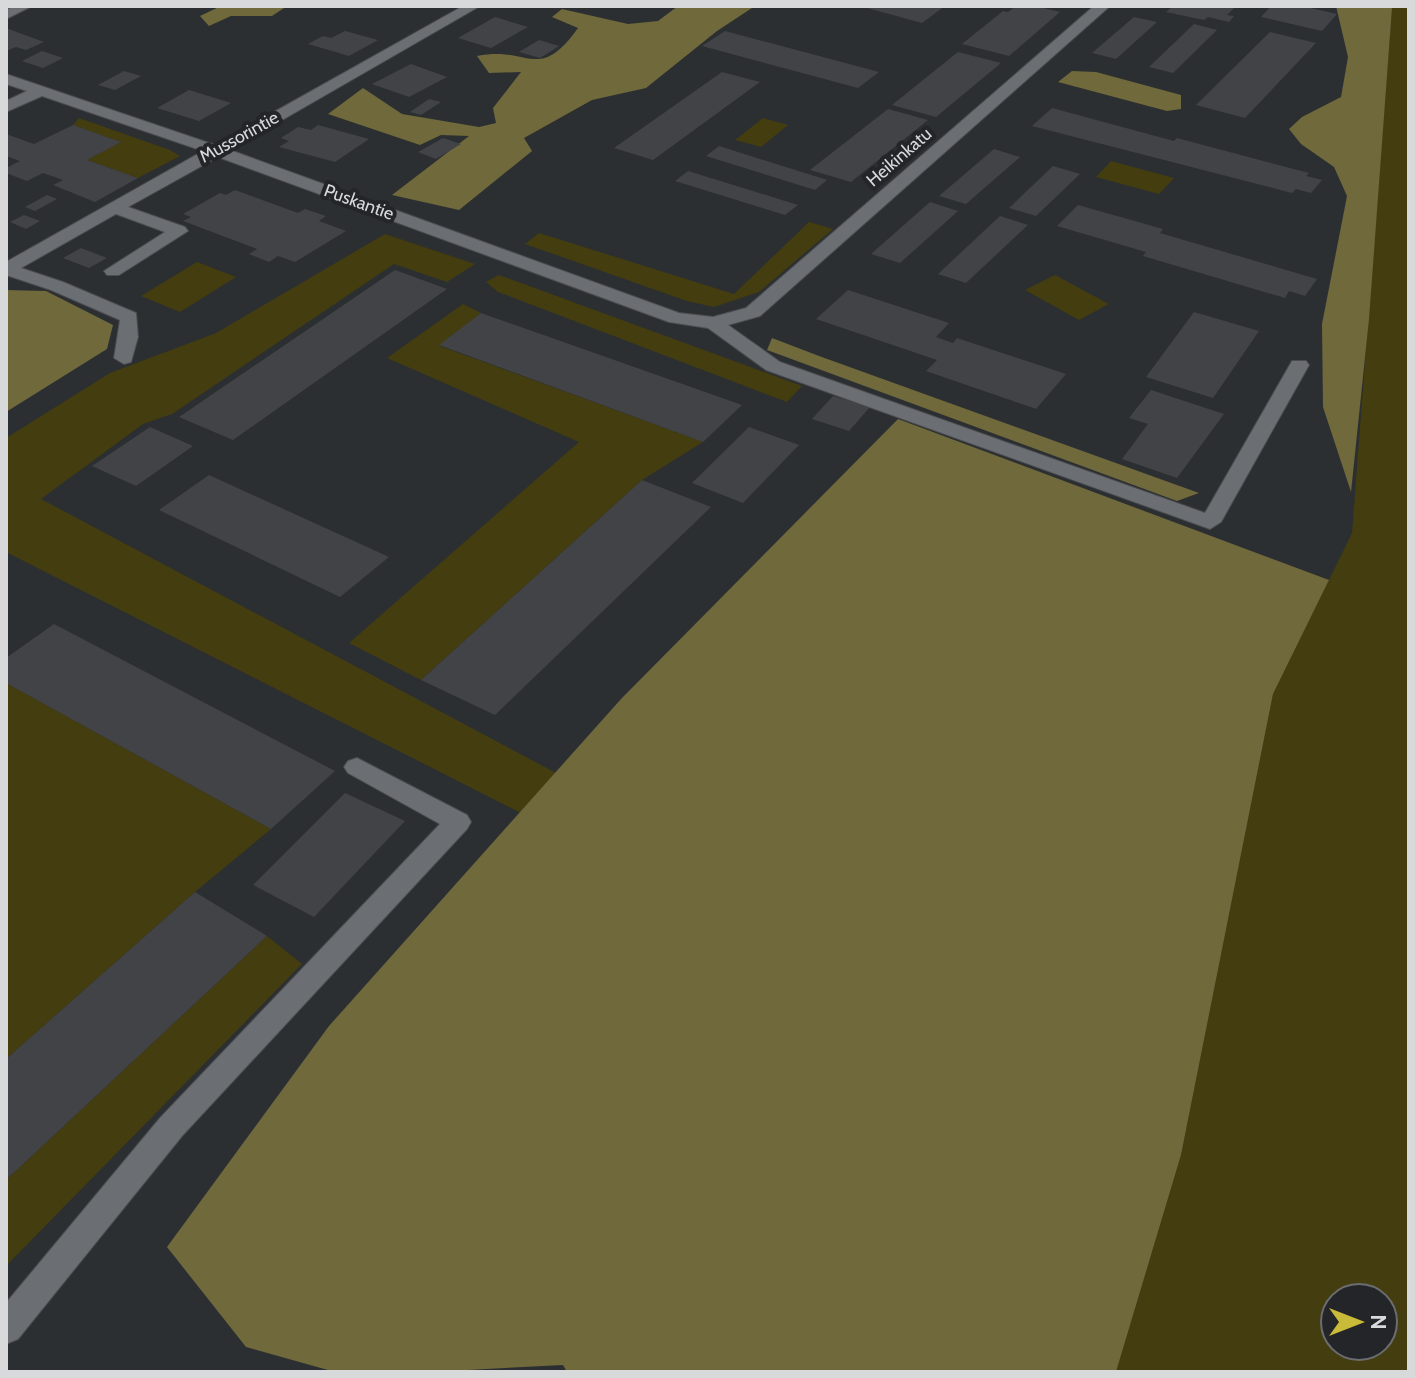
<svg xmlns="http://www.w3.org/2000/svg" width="1415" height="1378" font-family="Cabin,sans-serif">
	<rect width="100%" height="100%" fill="#2c2f32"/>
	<g fill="#433d0f" fill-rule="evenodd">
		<path d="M1392 6H1409V1372H1116L1181 1155 1273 694 1352 533ZM1335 1298H1383V1346H1335Z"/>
		<polygon points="79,118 170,150 180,156 138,178 87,160 120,142 73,125"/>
		<polygon points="763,118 788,125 761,147 735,140"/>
		<polygon points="1111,161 1174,178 1159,194 1096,177"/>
		<polygon points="809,222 833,229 759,292 714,307 687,301 525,244 539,233 734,294"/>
		<polygon points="385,234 475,264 447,282 394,264 172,414 143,424 41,499 556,773 521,813 6,552 6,438 110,373 216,333"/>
		<polygon points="197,262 236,277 180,312 141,296"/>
		<polygon points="499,275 802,386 787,402 498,292 486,282"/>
		<polygon points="1055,275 1109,304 1079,320 1025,290"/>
		<polygon points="463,304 481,313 440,346 703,442 642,480 421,680 349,643 579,442 387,358"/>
		<polygon points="6,683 271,829 195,892 6,1059"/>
		<polygon points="267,936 302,964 6,1266 6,1180"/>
	</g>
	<g fill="#6f693b">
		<polygon points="221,6 287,6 272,16 231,16 209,26 200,16"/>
		<path d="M678 6H755L717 31 646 88 592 100 524 138 532 151 459 210 392 195 469 136 441 135 420 145 328 114 363 88 402 114 479 127 496 123 493 108 521 72 489 73 477 56C529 45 538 84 578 28L552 17 562 9 628 24 658 21Z"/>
		<polygon points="1336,6 1392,8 1369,319 1351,492 1323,407 1322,324 1347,196 1334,167 1301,144 1289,129 1302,117 1341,97 1348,57"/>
		<polygon points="1072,71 1096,72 1181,95 1181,109 1167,111 1058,82"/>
		<polygon points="6,290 46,291 113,325 107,349 6,412"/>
		<polygon points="772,338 819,356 1199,493 1177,501 767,350"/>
		<polygon points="898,419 1329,580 1273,694 1181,1155 1116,1372 567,1372 563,1365 429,1372 335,1372 246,1347 167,1247 329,1026 621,699"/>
	</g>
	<g fill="#414347">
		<polygon points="860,6 945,6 922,23"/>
		<polygon points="1016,6 1035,6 1060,12 1009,56 962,44 1003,11 1008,12"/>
		<polygon points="1173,6 1236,6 1227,15 1234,16 1229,22 1208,17 1204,20 1166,12"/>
		<polygon points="1271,6 1302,6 1337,14 1322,31 1261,17"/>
		<polygon points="495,17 528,27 491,48 458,38"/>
		<polygon points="1134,17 1157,22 1116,59 1092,53"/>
		<polygon points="1194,24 1217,30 1173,73 1149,67"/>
		<polygon points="6,28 44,42 26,50 16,47 6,51"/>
		<polygon points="345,31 378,40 349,56 308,44 323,36 331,38"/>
		<polygon points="725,31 879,72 858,88 702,46"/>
		<polygon points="1270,32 1316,43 1245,118 1196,105"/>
		<polygon points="539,40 559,46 540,58 519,52"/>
		<polygon points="42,51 63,58 43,68 22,61"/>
		<polygon points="958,52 1001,63 936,117 892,105"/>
		<polygon points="411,64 447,77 409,97 372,84"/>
		<polygon points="124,71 141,76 115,90 98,85"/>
		<polygon points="722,72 760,82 653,160 614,148"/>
		<polygon points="189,90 231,103 199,121 157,108"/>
		<polygon points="429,99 441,102 421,115 410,112"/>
		<polygon points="1052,108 1174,141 1177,138 1309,173 1306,176 1322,180 1311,193 1296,189 1292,193 1032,126"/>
		<polygon points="888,109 928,120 851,182 810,170"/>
		<polygon points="73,125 121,142 87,160 138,178 95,202 53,185 63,180 43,173 27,181 6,173 6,168 20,161 6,156 6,134 34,144"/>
		<polygon points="318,125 369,139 335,162 279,147 289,141 281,138 298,127 311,130"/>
		<polygon points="443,138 461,144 436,159 418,152"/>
		<polygon points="719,146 827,180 815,190 706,156"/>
		<polygon points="994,149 1020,157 966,204 939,196"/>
		<polygon points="1053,166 1080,174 1036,216 1009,208"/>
		<polygon points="688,171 798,205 785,215 675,181"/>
		<polygon points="235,190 298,213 305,209 326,216 319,221 346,231 295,262 278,256 269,262 249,254 257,249 183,221 191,217 183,214 220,193 226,195"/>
		<polygon points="47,195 57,199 35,211 25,207"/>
		<polygon points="930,202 958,211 900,263 871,254"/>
		<polygon points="1078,205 1163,229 1160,233 1317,279 1305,296 1289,291 1285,298 1143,256 1146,252 1057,226"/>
		<polygon points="24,215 40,221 26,229 10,222"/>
		<polygon points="1000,216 1028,225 966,283 938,274"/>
		<polygon points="81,248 107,258 89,268 63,258"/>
		<polygon points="395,270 447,289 233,440 179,417"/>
		<polygon points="848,290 949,323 936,337 953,343 957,338 1066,374 1036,409 926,371 937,360 816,319"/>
		<polygon points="1194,312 1259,331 1213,398 1146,377"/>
		<polygon points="481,313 742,405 703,442 439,345"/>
		<polygon points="1151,390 1224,414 1177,478 1122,459 1148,424 1129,418"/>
		<polygon points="833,396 870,407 849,431 812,419"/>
		<polygon points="150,427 193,446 136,486 92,466"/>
		<polygon points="749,427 799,445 743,503 692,483"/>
		<polygon points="209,475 389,557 340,597 159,510"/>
		<polygon points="642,480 711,507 495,715 421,680"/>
		<polygon points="54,624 335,771 271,829 6,683 6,658"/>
		<polygon points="345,793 405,821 314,917 253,885"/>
		<polygon points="195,892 267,936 6,1180 6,1059"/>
	</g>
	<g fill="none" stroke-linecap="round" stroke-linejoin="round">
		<defs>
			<g id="minor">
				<polygon points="14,6 32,6 6,19 6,10"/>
				<polygon points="463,6 480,6 230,150 679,313 713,317 746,308 1094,6 1110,6 760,316 728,325 780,362 1205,513 1292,361 1306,361 1309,365 1221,522 1210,529 766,370 708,328 669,322 218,157 128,207 185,227 188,231 119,275 107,275 104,271 165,232 116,214 21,268 63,282 136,313 138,337 131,362 124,364 114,358 120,320 51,290 6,275 6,262 203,151 42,96 6,112 6,101 27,91 6,84 6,74 215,145"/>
				<polygon points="357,758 467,815 471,822 467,829 182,1136 18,1339 6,1344 6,1303 160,1118 440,824 348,773 344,767 348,761"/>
			</g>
		</defs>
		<use href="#minor" stroke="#4b4d50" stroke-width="2"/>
		<use href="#minor" fill="#6b6e72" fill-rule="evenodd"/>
	</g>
	<g text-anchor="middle" stroke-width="8" stroke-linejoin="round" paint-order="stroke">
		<g font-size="18" fill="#d7d9db" stroke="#232528">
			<text transform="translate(239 137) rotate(-29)" y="6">Mussorintie</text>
			<text transform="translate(899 157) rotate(-41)" y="6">Heikinkatu</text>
			<text transform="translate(359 202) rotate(20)" y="6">Puskantie</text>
		</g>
	</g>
	<rect width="1415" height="1378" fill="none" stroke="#d7d9db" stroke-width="16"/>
	<g transform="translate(1359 1322) rotate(90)"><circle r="38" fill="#232528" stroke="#6b6d70" stroke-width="2"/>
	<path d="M0-6L14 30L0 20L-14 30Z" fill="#caba39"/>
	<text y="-12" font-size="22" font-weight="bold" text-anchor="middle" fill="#d7d9db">N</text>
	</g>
</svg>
